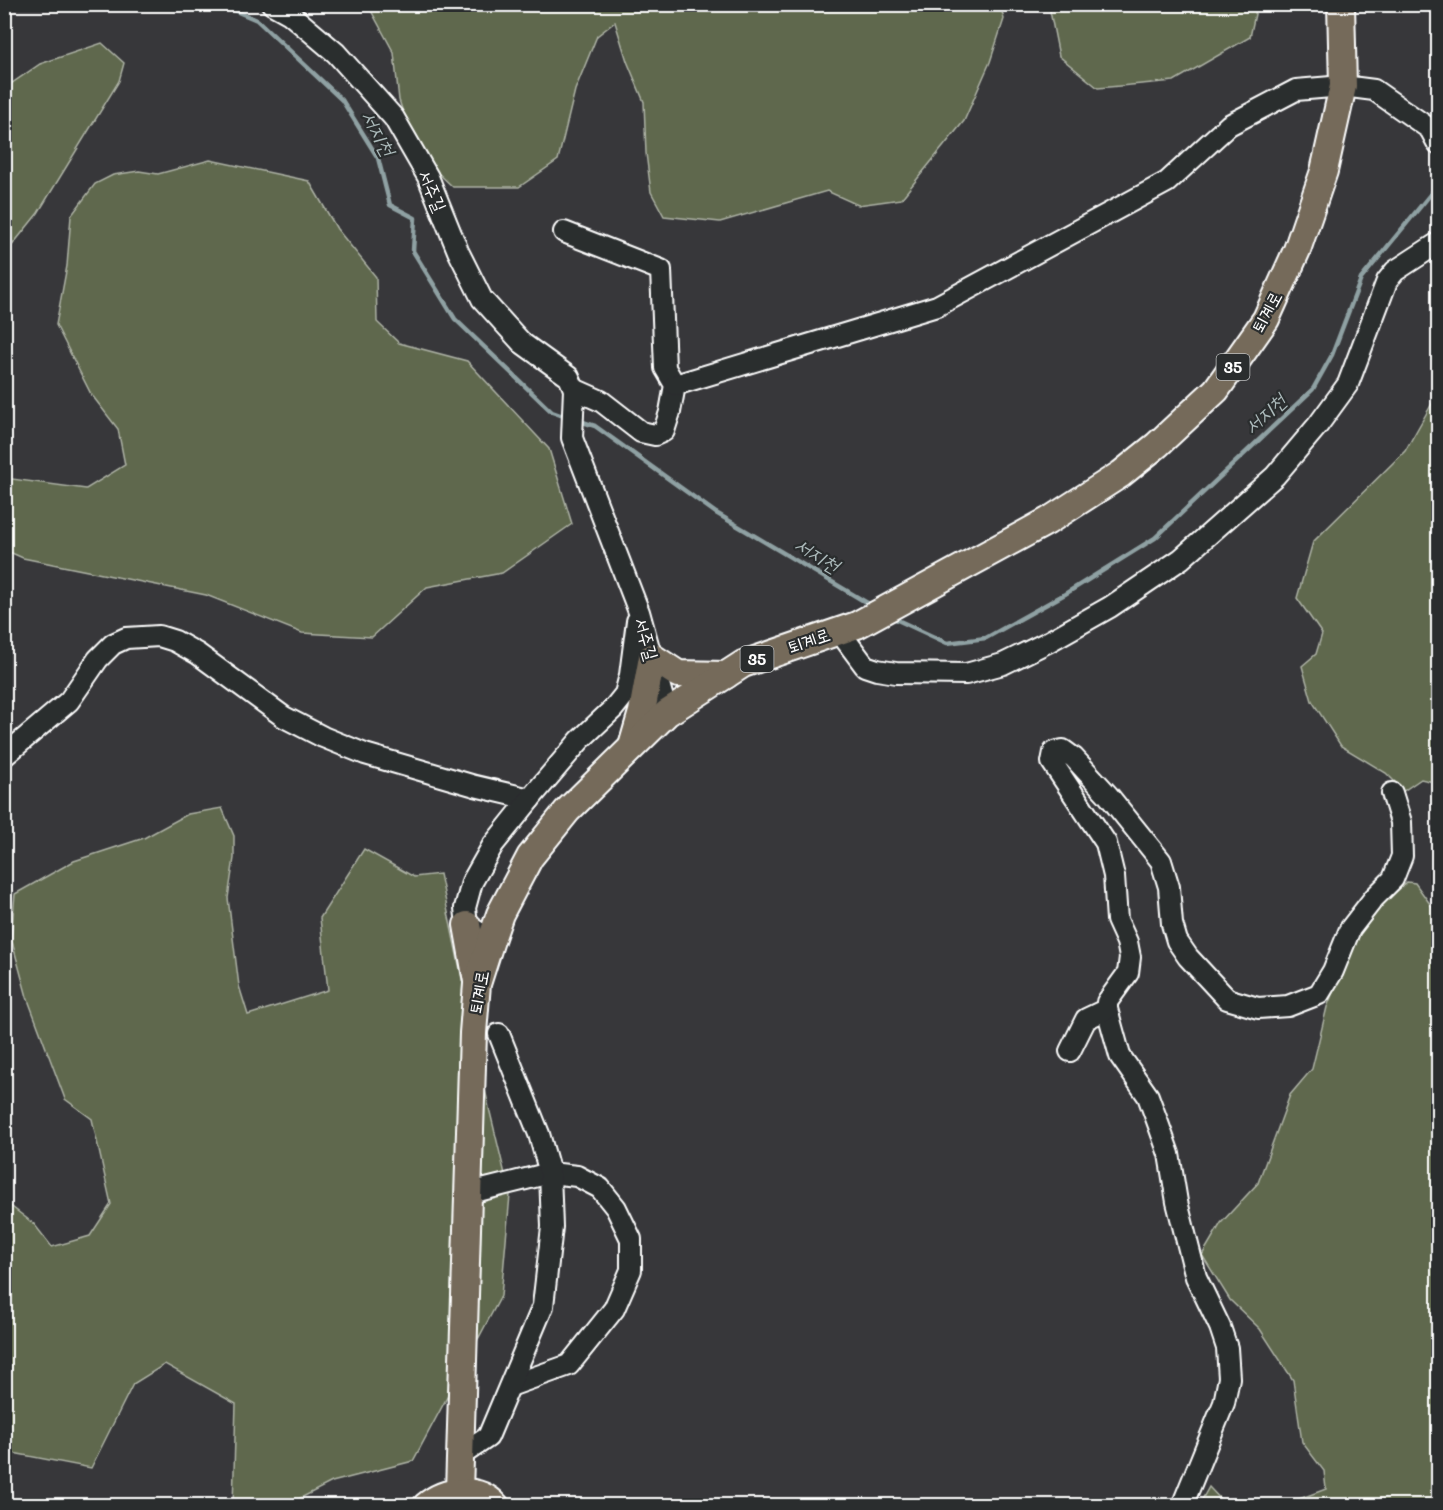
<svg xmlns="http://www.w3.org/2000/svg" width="1443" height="1510" font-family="Mali,'Poor Story',sans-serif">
	<rect width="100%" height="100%" fill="#37373a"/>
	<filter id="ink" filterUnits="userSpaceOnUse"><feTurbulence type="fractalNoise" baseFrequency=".0167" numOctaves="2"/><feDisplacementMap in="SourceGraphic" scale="12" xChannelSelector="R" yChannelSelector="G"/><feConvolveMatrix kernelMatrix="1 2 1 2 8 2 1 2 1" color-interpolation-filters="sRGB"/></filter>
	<g filter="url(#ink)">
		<g fill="#5e674d" stroke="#aeb3a6" stroke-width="1.5">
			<polygon points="1000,4 1004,19 990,62 964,121 901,199 858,205 827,191 720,222 664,216 651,192 646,153 644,102 627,61 615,22 597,36 575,90 558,160 519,187 453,187 416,152 399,100 394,53 368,5"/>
			<polygon points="1052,4 1257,4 1257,5 1250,37 1174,81 1098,88 1059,56 1050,11"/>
			<polygon points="102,43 124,63 119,81 38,213 5,254 5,88 40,64"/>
			<polygon points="210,160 309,181 337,229 376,277 377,322 399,343 467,361 549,449 572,524 502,573 427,587 372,637 302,633 206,595 23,558 5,550 5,478 86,489 125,465 118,429 91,394 56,325 67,266 71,216 95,184 113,175 139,171 158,174"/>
			<polygon points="1438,393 1438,783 1421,779 1402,792 1394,781 1386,773 1341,746 1312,701 1302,666 1316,654 1322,634 1297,598 1313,542 1405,451"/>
			<polygon points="222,808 234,836 234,858 228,898 239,986 248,1015 328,990 320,918 364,849 414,877 440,874 489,1108 510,1195 501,1296 413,1461 332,1482 287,1505 233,1505 236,1404 165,1364 133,1384 91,1468 13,1453 5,1453 4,1201 34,1224 52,1247 90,1236 111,1204 92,1119 65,1099 27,997 11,938 15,894 74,861 144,838 188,814"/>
			<polygon points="1407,882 1415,883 1438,915 1438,1505 1283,1505 1326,1489 1324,1471 1302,1442 1293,1380 1260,1329 1230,1300 1202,1255 1221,1223 1258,1183 1290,1095 1312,1069 1327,1007 1361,924"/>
			<polygon points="1209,1487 1226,1505 1199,1505"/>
		</g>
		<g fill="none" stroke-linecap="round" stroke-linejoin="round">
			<g stroke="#8fa1a3" stroke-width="4.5">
				<polyline points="219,4 257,20 342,100 378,158 390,205 415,218 413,251 455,319 552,412 569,418"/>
				<polyline points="577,420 595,426 716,513 874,607"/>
				<polyline points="891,617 947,643 986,638 1065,594 1155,538 1313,389 1332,355 1361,279 1438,185"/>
			</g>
			<defs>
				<g id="minor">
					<polyline points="272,4 290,14 336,53 394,118 428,177 458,251 482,299 522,343 569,377 574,389"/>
					<polyline points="564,232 661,270 665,368 675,385 670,412 664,431 655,435 641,432 601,401 574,389 572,438 639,612 667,713"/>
					<polyline points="675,385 937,306 1167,182 1229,125 1296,90 1343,86 1374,90 1430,129 1438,144"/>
					<polyline points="839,631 865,666 877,670 896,673 966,674 1003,664 1048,642 1110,607 1181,559 1275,476 1318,425 1348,384 1387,281 1395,271 1438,243"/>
					<polyline points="4,756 69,701 98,659 113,644 126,638 159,636 175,641 198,654 284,717 323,737 365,754 475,786 530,799"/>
					<polyline points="478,932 467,925 465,908 472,882 493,845 535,793 580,740 613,709 625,694 630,675 637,621"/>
					<polyline points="1107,1009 1120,1056 1148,1096 1159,1126 1169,1154 1177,1202 1196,1277 1220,1327 1227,1348 1229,1378 1224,1403 1182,1506"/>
					<polyline points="1070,1051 1086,1019 1107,1009 1107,1002 1128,973 1130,957 1127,942 1117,920 1114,876 1106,843 1052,762 1054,752 1063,750 1074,758 1108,795 1161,861 1169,887 1172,924 1177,941 1188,957 1227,999 1258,1008 1288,1006 1319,994 1333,971 1350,929 1374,898 1393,879 1402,856 1401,822 1392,793"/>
					<polyline points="470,1193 550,1173 577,1176 600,1188 616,1208 631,1239 631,1270 614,1309 569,1365 510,1386"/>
					<polyline points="460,1456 488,1437 543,1306 552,1227 550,1173 539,1134 499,1034"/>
				</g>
				<g id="major">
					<polyline points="633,743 642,712 652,657 678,674 726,675"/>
					<polyline points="467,925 477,981"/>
					<polyline points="459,1492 473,1033 477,984 491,940 500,914 530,857 567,811 667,713 743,664 857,625 1048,521 1121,474 1157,445 1216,390 1266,319 1297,250 1324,171 1343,86 1341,4"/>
					<path d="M426 1506C445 1489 478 1486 496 1506"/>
				</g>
			</defs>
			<use href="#minor" stroke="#fff" stroke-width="24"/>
			<use href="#major" stroke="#fff" stroke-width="30"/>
			<use href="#minor" stroke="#2a2d2e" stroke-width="20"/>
			<use href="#major" stroke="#746a5a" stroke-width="26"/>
		</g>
	</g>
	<g text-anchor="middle" stroke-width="4.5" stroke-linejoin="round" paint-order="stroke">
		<g fill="#2a2d2e" stroke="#bfc0c0" stroke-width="1.5">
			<rect x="1216.5" y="354" width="33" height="26" rx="4.5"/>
			<rect x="740.5" y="646" width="33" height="26" rx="4.5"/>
		</g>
		<g font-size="16" font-weight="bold" fill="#fff">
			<text x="1233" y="373">35</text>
			<text x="757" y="665">35</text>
		</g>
		<g font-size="18" fill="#fff" stroke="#2a2d2e">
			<text transform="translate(432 191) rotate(66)" y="6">서주길</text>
			<text transform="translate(1267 312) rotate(-62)" y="6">퇴계로</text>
			<text transform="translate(646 639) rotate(74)" y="6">서주길</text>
			<text transform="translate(809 641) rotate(-19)" y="6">퇴계로</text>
			<text transform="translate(479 992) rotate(-80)" y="6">퇴계로</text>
		</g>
		<g font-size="20" font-style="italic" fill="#abb9ba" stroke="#2a2d2e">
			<text transform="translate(378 133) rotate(61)" y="7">서지천</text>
			<text transform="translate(1265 414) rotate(-43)" y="7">서지천</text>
			<text transform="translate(817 555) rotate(31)" y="7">서지천</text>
		</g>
	</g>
	<rect width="1443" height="1510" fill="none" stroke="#2a2d2e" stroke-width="24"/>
	<rect x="12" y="12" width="1419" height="1486" fill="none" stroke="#fff" stroke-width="2" filter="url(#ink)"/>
</svg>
